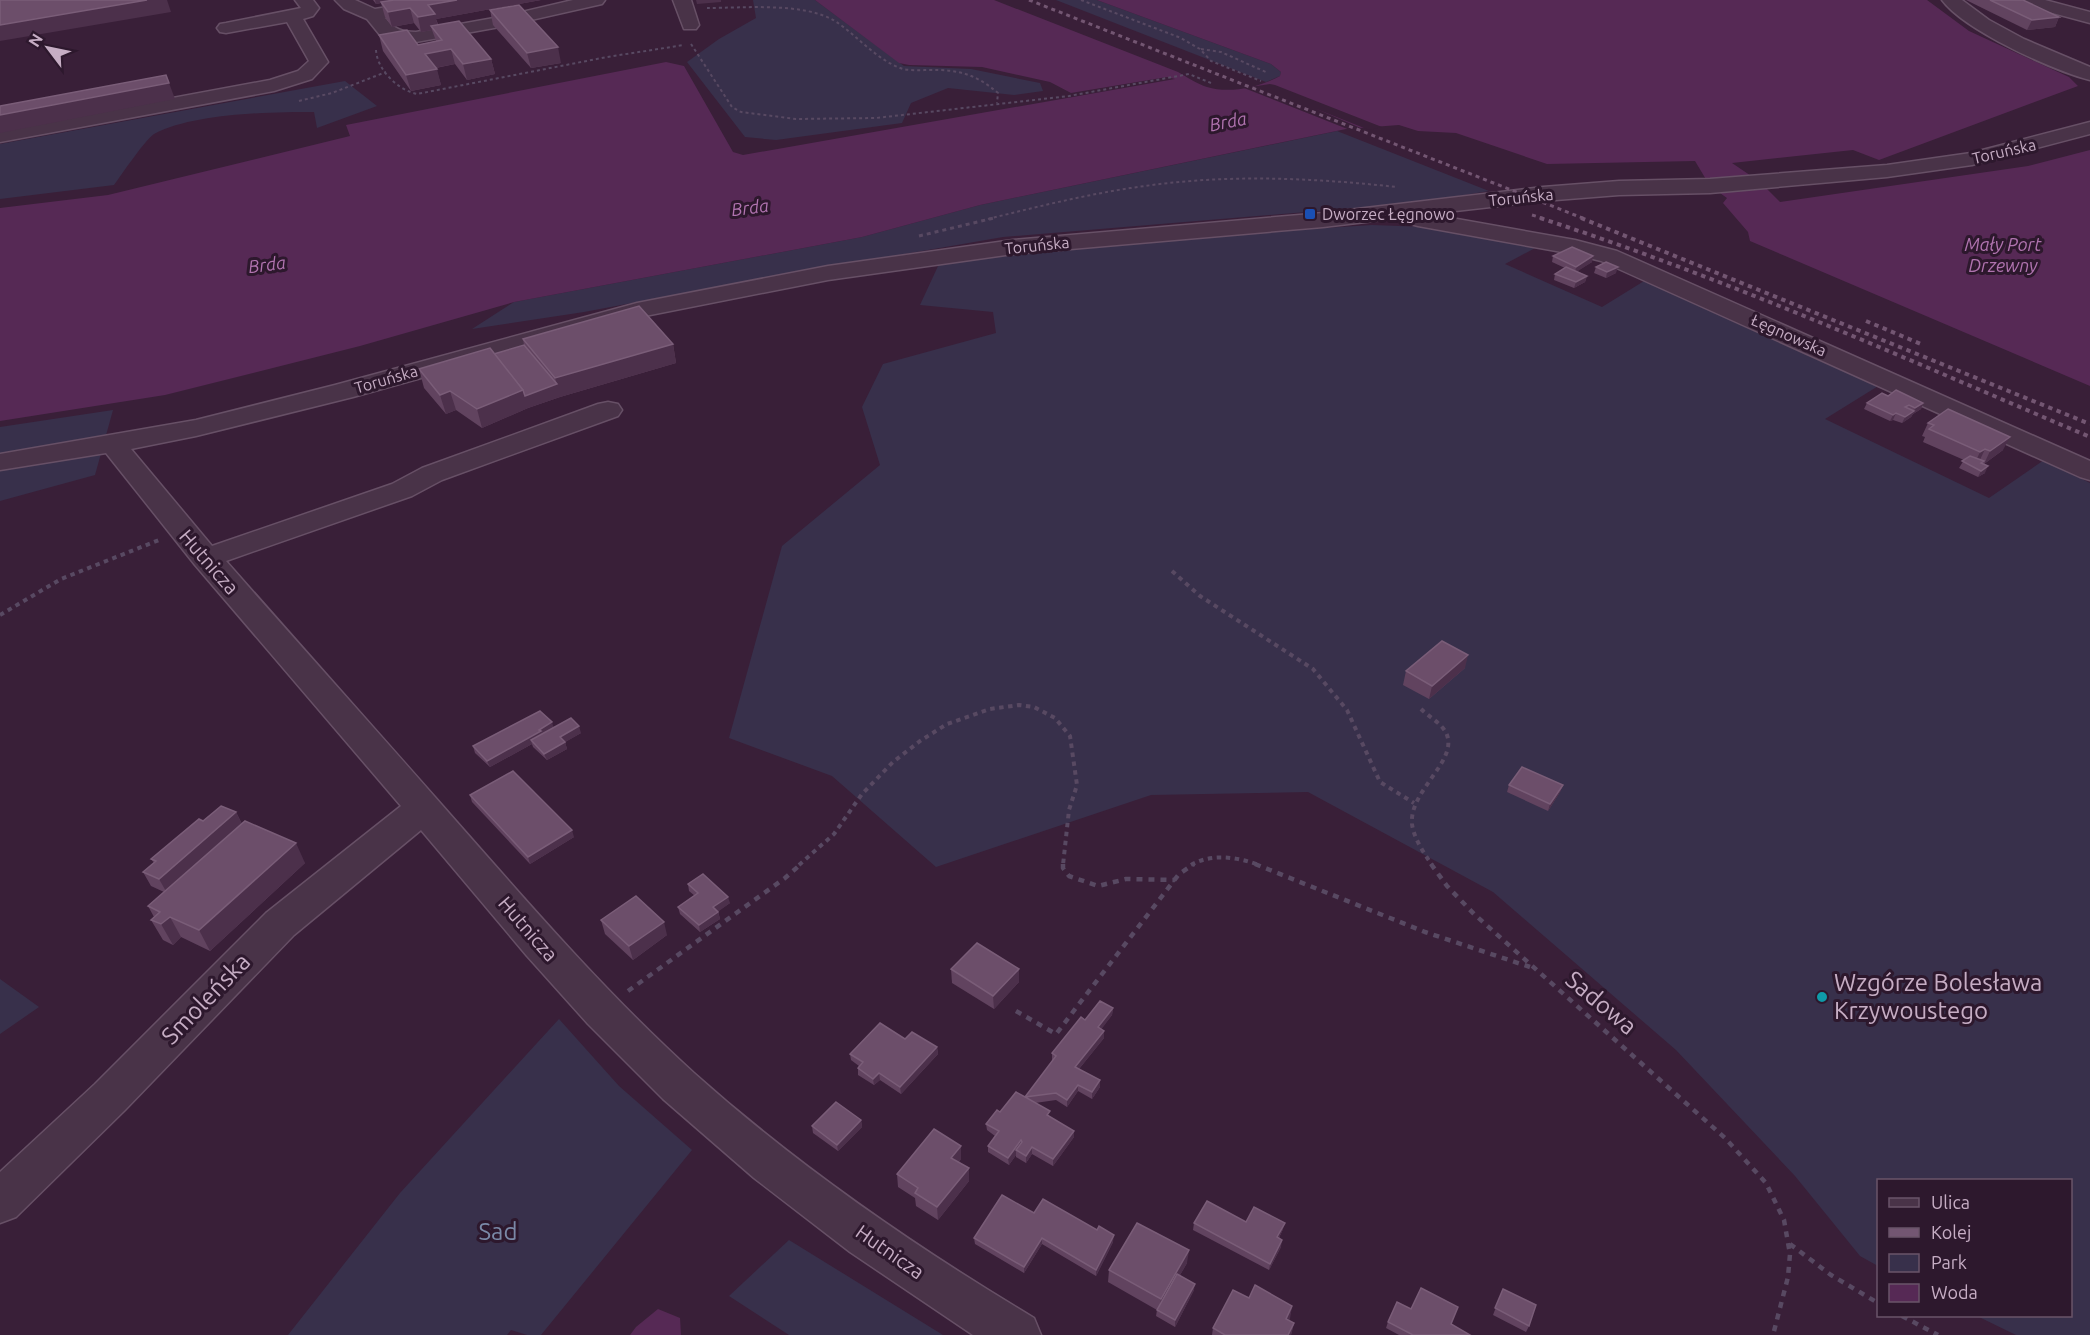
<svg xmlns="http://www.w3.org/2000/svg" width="2090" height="1335" font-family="Ubuntu,sans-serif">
	<rect width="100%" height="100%" fill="#391f38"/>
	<g fill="#38304b">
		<polygon points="753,0 815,0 904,66 971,69 1040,83 1043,91 1014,95 948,88 911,103 902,123 776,140 745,137 687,62 719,39 756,18"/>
		<polygon points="1056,0 1097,0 1271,64 1281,72 1280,76 1266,82"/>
		<path d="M345 81 377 106 317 128 314 112C270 112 194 113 154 134 145 140 122 174 114 185L0 199V144Z"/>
		<polygon points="1337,131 1489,191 1416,203 1003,237 749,281 584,312 472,329 514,302 862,237 980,205"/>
		<path d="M1372 225 1426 227 1537 247 1505 264 1602 307 1649 278 1883 383 1825 419 1989 498 2044 460 2090 483V1335H2016L1977 1316H2070V1180H1878V1266L1860 1256 1795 1176 1676 1050 1493 892 1308 792 1151 795 936 867 832 776 729 738 782 546 880 465 862 407 883 364 996 333 993 312 920 305 939 264C1083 245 1227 234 1372 225Z"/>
		<polygon points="113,410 95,475 0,501 0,427"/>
		<polygon points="0,979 39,1007 0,1034"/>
		<polygon points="559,1019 619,1086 692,1150 541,1335 527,1335 511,1330 507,1335 288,1335 400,1193"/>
		<polygon points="789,1240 943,1335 789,1335 729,1296"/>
	</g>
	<g fill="#562955">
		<path d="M815 0H994L1178 72C1187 77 1197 84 1207 87 1230 94 1260 87 1280 76L1281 72 1271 64 1097 0H1927L1969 31 2069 77 2078 86 1879 160 1853 150 1732 163 1760 182 1780 202 2028 166 2090 150V386L1750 241 1748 232 1723 203 1727 198 1710 186 1695 161 1547 164 1456 133 1418 131 1399 125 1346 129 980 205 862 237 514 302 360 346 165 395 0 421V208L108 195 350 136 346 125 666 62 684 66 733 152 743 155 1175 79 1167 77 1071 93 1050 82 982 67 909 65 899 63Z"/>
		<polygon points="658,1309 680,1318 681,1335 630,1335 636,1327"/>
	</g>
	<polygon fill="#391f38" points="1270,84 1275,85 1382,127 1369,130 1314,108 1363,129 1350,130 1244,88"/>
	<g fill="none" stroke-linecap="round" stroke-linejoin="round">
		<defs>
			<g id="minor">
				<polygon points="295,0 313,0 319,8 313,16 303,19 328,62 312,79 274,91 0,142 0,130 270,80 298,71 309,61 287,22 226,33 220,32 217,28 220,24 226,23 301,8"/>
				<path d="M335 0H355L375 9 430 0H470L467 4 461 5 385 18C394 29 402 32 416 32L505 16 573 0H605L602 4 505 26 416 42H400L380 35 367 19 344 9Z"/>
				<polygon points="673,0 691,0 699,25 696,29 684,29"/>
				<path d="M1942 0H1962L1989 20 2024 39 2090 67V80C2054 71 1964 30 1942 0Z"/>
				<polygon points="2016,0 2045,0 2090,12 2090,23 2019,4"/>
				<path d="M2090 122V134L1972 165 1887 177 1710 193 1619 195 1543 201 1429 214 1575 240 1617 251 2090 461V480L2080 477 1601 261 1573 254 1418 226 1410 224 1407 219 1408 217 1323 227 1013 254 828 280 640 317 353 397 196 436 131 449 212 546 392 484 422 468 598 404 608 402 618 404 622 410 618 416 442 480 412 496 226 561C295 640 365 717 434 796 518 891 600 988 694 1073 799 1167 914 1246 1034 1318L1041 1335H973L850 1252 754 1178 663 1099 588 1024 527 956 421 830 294 935 125 1110 16 1217 0 1223V1172L95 1084 266 913 401 806 195 565 106 453 0 470V454L196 420 335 385 637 303 828 266 1013 240 1323 213 1543 187 1619 181 1710 179 1887 165 1971 153Z"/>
			</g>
		</defs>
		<use href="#minor" stroke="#675066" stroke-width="3"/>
		<g stroke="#584962" stroke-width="2" stroke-dasharray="3 3" stroke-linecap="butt">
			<polyline points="1081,0 1181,38 1200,49 1211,61 1261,81"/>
			<path d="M707 8C744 8 803 2 835 21 858 36 876 60 903 69 912 71 921 70 930 70 958 69 977 75 998 93L997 103"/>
			<polyline points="691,44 732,107 741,112 796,119 876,118 1069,96 1189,74 1211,83"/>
			<polyline points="1201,49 1221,52 1268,73"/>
			<path d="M376 50C377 70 398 90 417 94L607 57 684 45"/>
			<polyline points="299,101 332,93 386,72"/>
			<path d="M988 219C1040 206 1092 193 1145 186 1229 174 1313 178 1397 187"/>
		</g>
		<polyline stroke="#584962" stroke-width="3" stroke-dasharray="4 4" stroke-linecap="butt" points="919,236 994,218"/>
		<g stroke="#584962" stroke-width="4" stroke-dasharray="4.5 4.5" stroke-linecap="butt">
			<polyline points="1172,571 1200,596 1313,669 1347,710 1380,782 1414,803"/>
			<polyline points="0,615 61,579 159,540"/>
			<path d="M1421 709C1429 717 1443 724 1447 735 1457 762 1409 791 1412 824 1414 839 1424 853 1432 865"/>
			<polyline points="799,865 834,834 862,794 893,762 920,741 947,724 990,709 1019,705 1034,707 1055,718 1070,736 1077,785 1069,810 1063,865"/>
			<path d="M1191 865C1212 853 1237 857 1259 865"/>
		</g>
		<g stroke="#584962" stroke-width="4.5" stroke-dasharray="6 6" stroke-linecap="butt">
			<polyline points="1063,864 1063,868 1069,876 1098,886 1126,879 1175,880"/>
			<polyline points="1255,864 1425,932 1530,967"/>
			<polyline points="1431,864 1447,886 1474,914 1725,1138 1766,1183 1784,1220 1790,1254 1788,1277 1773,1335"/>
			<polyline points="628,991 785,878 801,864"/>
			<polyline points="1016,1011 1056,1034 1179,874 1194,864"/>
			<polyline points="1790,1244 1831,1275 1878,1303"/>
			<polyline points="1902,1316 1938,1335"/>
		</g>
		<use href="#minor" fill="#493348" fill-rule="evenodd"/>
		<g stroke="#735672" stroke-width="3" stroke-dasharray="4 4" stroke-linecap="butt">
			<polyline points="1029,0 1585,219"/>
			<polyline points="1532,215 1545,219"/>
		</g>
		<g stroke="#735672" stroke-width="4" stroke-dasharray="4.5 4.5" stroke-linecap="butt">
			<path d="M1540 218C1728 279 1909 360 2090 437"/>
			<polyline points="1581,218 2090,424"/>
			<polyline points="1866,321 1921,344"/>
		</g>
	</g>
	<g fill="#61435f">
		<polygon points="373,0 541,0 436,19 438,24 491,59 495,74 467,80 455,64 436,68 441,85 411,91 383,51 379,35 418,45 436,41 432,30 421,32 414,23 392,27 385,17 381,3 376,4"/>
		<polygon points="1966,0 2023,0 2059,17 2055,27 2027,30"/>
		<polygon points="490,10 561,63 531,68 493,25"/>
		<polygon points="1553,256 1592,262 1577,271 1587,276 1585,282 1574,288 1554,280 1555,274 1565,268 1552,262"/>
		<polygon points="1596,267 1616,273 1606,278 1594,273"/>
		<polygon points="523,339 673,344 676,363 560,397 528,408 482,428 456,410 446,414 424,388 419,369 494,354 524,345"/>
		<polygon points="1867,403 1923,403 1921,409 1913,414 1911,417 1902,423 1893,420 1890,421 1864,409"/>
		<polygon points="1928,423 2003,450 1984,464 1983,463 1985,473 1978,477 1959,468 1964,460 1923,442 1925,437 1922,436"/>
		<polygon points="1465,668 1429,699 1403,685 1406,671"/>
		<polygon points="554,728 581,733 565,742 567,749 547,760 533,747 532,744 490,767 475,753 473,746"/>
		<polygon points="1509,785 1563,785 1560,792 1548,811 1507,792"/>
		<polygon points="470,795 574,837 530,864 472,802"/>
		<polygon points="236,812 242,824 305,863 210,951 181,937 173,945 163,940 151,920 154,917 148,906 164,892 151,886 143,872 154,863 151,859 203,821"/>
		<polygon points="688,884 730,903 718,911 720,919 700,932 680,914 678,907 695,896 689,891"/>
		<polygon points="601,920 667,935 633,960 605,934"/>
		<polygon points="951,969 1019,982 994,1009 952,983"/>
		<polygon points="1113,1008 1112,1015 1101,1029 1104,1031 1104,1038 1079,1069 1100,1080 1100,1087 1092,1099 1078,1091 1067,1107 1056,1100 1035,1103 1050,1117 1074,1131 1074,1137 1053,1166 1032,1154 1026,1163 1016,1157 1016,1155 1009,1165 988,1152 988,1146 995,1136 987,1130 986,1124 1000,1112 1025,1097 1053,1061 1052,1060 1052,1053 1085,1020"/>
		<polygon points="905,1039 937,1047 938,1054 901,1094 880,1080 874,1085 858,1075 858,1068 859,1066 851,1060 850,1054"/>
		<polygon points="861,1120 862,1127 838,1151 813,1133 812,1126"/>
		<polygon points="961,1159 959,1162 969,1168 969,1181 938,1220 916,1206 915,1198 898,1187 897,1174"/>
		<polygon points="1034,1213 1113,1242 1096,1276 1042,1244 1024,1273 975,1244 974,1238"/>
		<polygon points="1246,1222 1283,1229 1279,1238 1281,1247 1269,1270 1193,1230 1194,1223"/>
		<polygon points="1187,1263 1180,1275 1194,1290 1175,1327 1156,1316 1157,1310 1108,1282 1109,1270"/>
		<polygon points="1503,1289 1529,1326 1526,1332 1493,1315"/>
		<polygon points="1249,1298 1292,1306 1289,1320 1294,1323 1291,1335 1212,1335 1213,1328"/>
		<polygon points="1411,1309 1451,1324 1470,1335 1399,1335 1386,1328 1388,1322"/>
	</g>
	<g fill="#4c304b">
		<polygon points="147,0 167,0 171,12 0,41 0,25"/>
		<polygon points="375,0 399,0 376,4"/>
		<polygon points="457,0 541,0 436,19 439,29 431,26 432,30 421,32 418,17 428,5"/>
		<polygon points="696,0 721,0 721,2 697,4"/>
		<polygon points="410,8 414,23 392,27 388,12"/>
		<polygon points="2059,17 2055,27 2027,30 2032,20"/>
		<polygon points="558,47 561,63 531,68 527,53"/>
		<polygon points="451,49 455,64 429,69 425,54"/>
		<polygon points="491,59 495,74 467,80 463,64"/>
		<polygon points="437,69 441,85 411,91 406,75"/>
		<polygon points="169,83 175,99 0,133 0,115"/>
		<polygon points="1593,256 1592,262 1575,273 1576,267"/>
		<polygon points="1618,267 1616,273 1606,278 1607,272"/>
		<polygon points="1587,276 1585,282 1574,288 1576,282"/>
		<polygon points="673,344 676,363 560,397 528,408 482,428 477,409 523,390 557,384 555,378"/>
		<polygon points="450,391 456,410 446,414 440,395"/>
		<polygon points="1923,403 1921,409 1913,414 1911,417 1902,423 1905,417 1914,411 1915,408"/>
		<polygon points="1896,413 1893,420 1890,421 1893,415"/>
		<polygon points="2010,437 2003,450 1984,464 1990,451"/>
		<polygon points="1985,449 1979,462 1974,465 1980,452"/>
		<polygon points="1988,466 1985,473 1978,477 1981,471"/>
		<polygon points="1468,655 1465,668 1429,699 1432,686"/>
		<polygon points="552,722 554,729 531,740 532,744 490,767 487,761"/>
		<polygon points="579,726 581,733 562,744 560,737"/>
		<polygon points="565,742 567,749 547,760 544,754"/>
		<polygon points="1563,785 1560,792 1548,811 1550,804"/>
		<polygon points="236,812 243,826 167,893 159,879"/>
		<polygon points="572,830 574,837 530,864 528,857"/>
		<polygon points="296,843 305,863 210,951 199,930"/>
		<polygon points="728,897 730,903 715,914 713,907"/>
		<polygon points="718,912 720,919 700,932 699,925"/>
		<polygon points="170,917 181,937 173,945 161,924"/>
		<polygon points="664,922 667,935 633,960 629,946"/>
		<polygon points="1019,969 1019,982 994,1009 993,996"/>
		<polygon points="1113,1008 1112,1015 1098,1034 1098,1027"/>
		<polygon points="1104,1031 1104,1038 1075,1074 1075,1067"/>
		<polygon points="937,1047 938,1054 901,1094 900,1087"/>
		<polygon points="879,1073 880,1080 874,1085 873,1079"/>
		<polygon points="1100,1080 1100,1087 1092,1099 1092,1092"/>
		<polygon points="1078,1085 1078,1091 1067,1107 1067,1100"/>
		<polygon points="861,1120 862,1127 838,1151 837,1145"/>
		<polygon points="1074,1131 1074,1137 1053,1166 1053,1159"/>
		<polygon points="1021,1140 1021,1147 1016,1150 1016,1155 1009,1165 1008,1158"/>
		<polygon points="961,1146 961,1159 952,1171 951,1158"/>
		<polygon points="1032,1147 1032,1154 1026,1163 1026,1156"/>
		<polygon points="969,1168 969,1181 938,1220 937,1207"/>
		<polygon points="1285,1223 1283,1229 1276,1244 1277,1237"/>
		<polygon points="1114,1235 1113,1242 1096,1276 1096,1270"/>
		<polygon points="1042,1238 1042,1244 1024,1273 1024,1267"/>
		<polygon points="1282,1240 1281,1247 1269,1270 1270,1264"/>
		<polygon points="1189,1250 1187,1263 1159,1311 1161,1299"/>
		<polygon points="1195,1284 1194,1290 1175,1327 1175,1320"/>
		<polygon points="1292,1306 1290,1319 1283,1331 1286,1319"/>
		<polygon points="1294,1323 1291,1335 1288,1335"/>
	</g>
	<g fill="#6c4e6a" stroke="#7a5d78" stroke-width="1.5">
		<polygon points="0,0 147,0 0,25"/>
		<polygon points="394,0 457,0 428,5 435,14 418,17 410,8 388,12 381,2"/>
		<polygon points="1990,0 2023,0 2059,17 2032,20"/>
		<polygon points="519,5 558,47 527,53 490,10"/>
		<polygon points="459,21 491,59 463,64 451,49 425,54 437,69 406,75 379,35 407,30 418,45 442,40 431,26"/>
		<polygon points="166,75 169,83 0,115 0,106"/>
		<polygon points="1572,247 1593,256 1576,267 1553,256"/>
		<polygon points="1606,262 1618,267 1607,272 1596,267"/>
		<polygon points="1566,267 1587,276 1576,282 1555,274"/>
		<polygon points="639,306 673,344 555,378 523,339"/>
		<polygon points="524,345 557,384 525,396 523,390 494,354"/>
		<polygon points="490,348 523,390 477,409 450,391 440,395 419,369"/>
		<polygon points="1896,390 1923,403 1915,408 1909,405 1905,407 1914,411 1905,417 1896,413 1893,415 1867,403 1882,393 1888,396"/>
		<polygon points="1948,409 2010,437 1990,451 1985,449 1980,452 1929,429 1934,425 1928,423"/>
		<polygon points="1970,456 1984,461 1981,463 1988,466 1981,471 1962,461"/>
		<polygon points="1442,641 1468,655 1432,686 1406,671"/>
		<polygon points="540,711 552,722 539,730 541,731 487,761 473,746"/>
		<polygon points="571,718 579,726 560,737 565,742 544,754 531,740"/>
		<polygon points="1522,767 1563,785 1550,804 1509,785"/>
		<polygon points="513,771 572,830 528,857 470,795"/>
		<polygon points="221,806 236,812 159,879 143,872 156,861 151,859 199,819 203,821"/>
		<polygon points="245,821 296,843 199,930 170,917 161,924 151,920 160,912 148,906"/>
		<polygon points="703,874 728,897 713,907 718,912 699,925 678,907 698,893 688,884"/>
		<polygon points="636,896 664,922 629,946 601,920"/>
		<polygon points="977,943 1019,969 993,996 951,969"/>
		<polygon points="1100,1001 1113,1008 1098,1027 1104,1031 1075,1067 1100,1080 1092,1092 1078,1085 1067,1100 1056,1093 1025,1097 1050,1111 1047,1115 1074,1131 1053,1159 1032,1147 1026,1156 1016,1150 1022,1142 1021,1140 1008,1158 988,1146 999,1131 986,1124 997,1110 1000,1112 1016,1092 1025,1097 1056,1056 1052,1053 1081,1017 1085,1020"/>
		<polygon points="880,1023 905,1039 912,1032 937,1047 900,1087 879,1073 873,1079 858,1068 863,1062 850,1054"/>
		<polygon points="836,1102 861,1120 837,1145 812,1126"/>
		<polygon points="934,1129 961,1146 951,1158 969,1168 937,1207 915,1193 918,1188 897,1174"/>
		<polygon points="1002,1195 1034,1213 1043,1199 1097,1230 1099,1226 1114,1235 1096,1270 1042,1238 1024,1267 974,1238"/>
		<polygon points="1207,1201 1246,1222 1254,1207 1285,1223 1277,1237 1282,1240 1270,1264 1194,1223"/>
		<polygon points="1137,1223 1189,1250 1161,1299 1109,1270"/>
		<polygon points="1177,1274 1195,1284 1175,1320 1157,1310"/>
		<polygon points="1255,1285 1292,1306 1286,1319 1294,1323 1288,1335 1225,1335 1213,1328 1233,1290 1249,1298"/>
		<polygon points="1421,1288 1458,1307 1451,1324 1470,1335 1413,1335 1388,1322 1397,1302 1411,1309"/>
		<polygon points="1503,1289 1536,1305 1529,1326 1495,1308"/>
	</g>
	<rect fill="#1a4fb4" stroke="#2d182d" stroke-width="2" x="1304" y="208" width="12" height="12" rx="3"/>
	<circle fill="#0f9aa8" stroke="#2d182d" stroke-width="2" cx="1822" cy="997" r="6"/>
	<g text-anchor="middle" stroke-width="6" stroke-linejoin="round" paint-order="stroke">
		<g font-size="16" fill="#c6adc4" stroke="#2d182d">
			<text transform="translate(2004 151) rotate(-13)" y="6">Toruńska</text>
			<text transform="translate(1521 197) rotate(-6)" y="6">Toruńska</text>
			<text transform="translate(1037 245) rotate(-6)" y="6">Toruńska</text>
			<text transform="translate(1789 335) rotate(24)" y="6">Łęgnowska</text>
			<text transform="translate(386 379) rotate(-16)" y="6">Toruńska</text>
		</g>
		<g font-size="16" fill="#c6adc4" stroke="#2d182d" text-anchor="start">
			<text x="1322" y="220">Dworzec Łęgnowo</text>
		</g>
		<g font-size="18" font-style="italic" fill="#b073af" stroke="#2d182d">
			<text transform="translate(1228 122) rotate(-11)" y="6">Brda</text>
			<text transform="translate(750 208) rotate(-7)" y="6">Brda</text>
			<text x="2003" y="251">Mały Port<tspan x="2003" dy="21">Drzewny</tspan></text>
			<text transform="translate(267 265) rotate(-7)" y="6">Brda</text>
		</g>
		<g font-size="20" fill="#c6adc4" stroke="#2d182d">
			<text transform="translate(209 562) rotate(49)" y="7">Hutnicza</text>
			<text transform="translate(528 929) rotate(49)" y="7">Hutnicza</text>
			<text transform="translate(890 1252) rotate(35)" y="7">Hutnicza</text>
		</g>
		<g font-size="24" fill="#c6adc4" stroke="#2d182d" text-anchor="start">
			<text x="1834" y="991">Wzgórze Bolesława<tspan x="1834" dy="28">Krzywoustego</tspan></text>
		</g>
		<g font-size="24" fill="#c6adc4" stroke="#2d182d">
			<text transform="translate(206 999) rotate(-46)" y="8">Smoleńska</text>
			<text transform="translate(1601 1003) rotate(40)" y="8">Sadowa</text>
		</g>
		<g font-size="24" fill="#7a89a7" stroke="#2d182d">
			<text x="498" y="1240">Sad</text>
		</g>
	</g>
	<rect x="1877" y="1179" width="195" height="138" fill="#2d182d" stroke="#6a5469" stroke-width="1.5"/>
	<rect x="1889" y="1198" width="30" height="9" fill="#493348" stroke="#6a5469" stroke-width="1.5"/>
	<text x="1931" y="1209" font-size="18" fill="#c6adc4">Ulica</text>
	<rect x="1889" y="1228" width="30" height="9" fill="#735672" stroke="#6a5469" stroke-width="1.5"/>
	<text x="1931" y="1239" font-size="18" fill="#c6adc4">Kolej</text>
	<rect x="1889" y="1254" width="30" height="18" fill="#38304b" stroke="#6a5469" stroke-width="1.5"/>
	<text x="1931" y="1269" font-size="18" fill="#c6adc4">Park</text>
	<rect x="1889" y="1284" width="30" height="18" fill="#562955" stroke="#6a5469" stroke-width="1.5"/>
	<text x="1931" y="1299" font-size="18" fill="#c6adc4">Woda</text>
	<g transform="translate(48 48) rotate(302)" stroke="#2d182d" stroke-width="4.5" paint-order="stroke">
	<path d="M0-4.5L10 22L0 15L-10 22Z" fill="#c6adc4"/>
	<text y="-9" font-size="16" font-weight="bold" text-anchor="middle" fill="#c6adc4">N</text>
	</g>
</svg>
